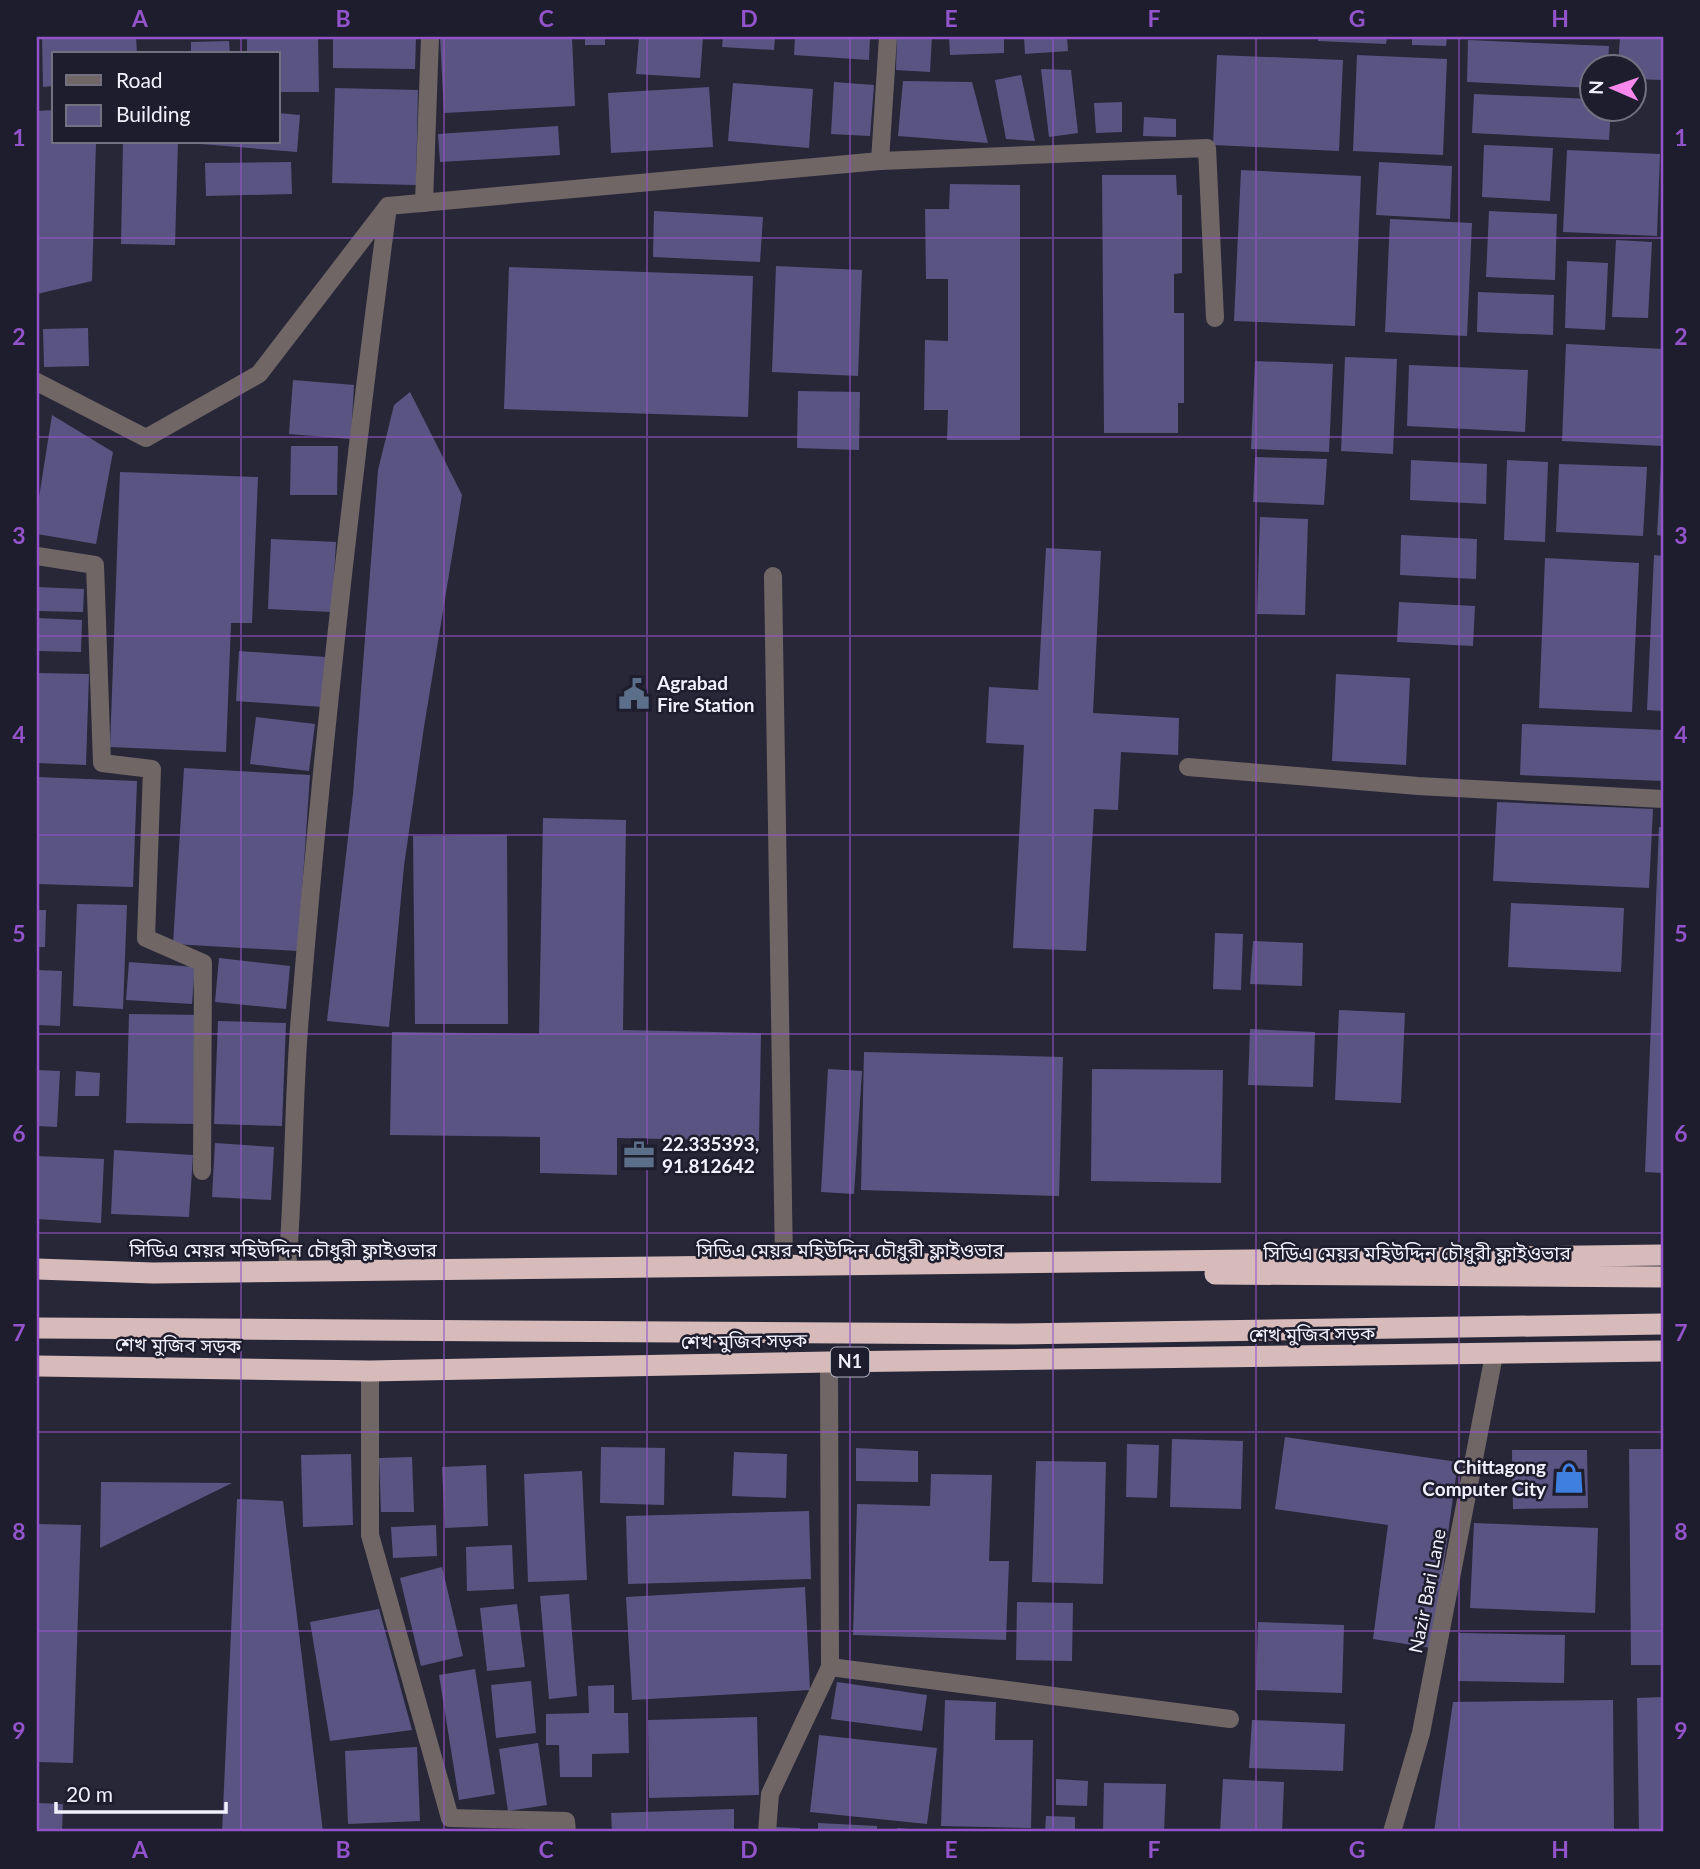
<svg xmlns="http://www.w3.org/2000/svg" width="1700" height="1869" font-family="Lato,'Noto Sans Bengali',sans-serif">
	<rect width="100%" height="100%" fill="#282738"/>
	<g fill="#595482">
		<polygon points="42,37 136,37 137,54 54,54 54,86 43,87"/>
		<polygon points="247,37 318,37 319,92 278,92 278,54 247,54"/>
		<polygon points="333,37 416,37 415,69 333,68"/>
		<polygon points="440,37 572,37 575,106 444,113"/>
		<rect x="585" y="37" width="20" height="8"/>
		<polygon points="639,37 703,37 700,78 636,74"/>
		<polygon points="723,37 775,37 774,50 722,47"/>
		<polygon points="795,37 870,37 869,60 794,55"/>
		<polygon points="897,37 932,37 930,72 896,70"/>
		<polygon points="949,37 1004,37 1004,53 950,55"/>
		<polygon points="1024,37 1067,37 1068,51 1025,54"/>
		<polygon points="1318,37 1387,37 1386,44 1318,41"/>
		<polygon points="1412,37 1447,37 1446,46 1412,45"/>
		<polygon points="1620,37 1663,37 1663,80 1634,79 1634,66 1618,66"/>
		<polygon points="1468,40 1609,46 1608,66 1592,66 1592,88 1467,82"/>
		<polygon points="229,41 230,54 191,54 191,42"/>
		<polygon points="1217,55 1343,60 1339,151 1213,145"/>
		<polygon points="1357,55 1447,59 1443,155 1353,151"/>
		<polygon points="1041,69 1071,70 1078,133 1049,137"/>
		<polygon points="1021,75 1035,141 1006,139 995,80"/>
		<polygon points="903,81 972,82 988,143 898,136"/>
		<polygon points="834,82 874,85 870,136 831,134"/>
		<polygon points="733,83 813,89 809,148 728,141"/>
		<polygon points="709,87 713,147 611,153 608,93"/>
		<polygon points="335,88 418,90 416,185 332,183"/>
		<polygon points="1474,94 1592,99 1592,108 1611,108 1609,140 1472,133"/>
		<polygon points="1122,102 1122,132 1096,133 1094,103"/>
		<polygon points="54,110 54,142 96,142 92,281 37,294 37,111"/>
		<polygon points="278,113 300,115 297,152 201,144 201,142 278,142"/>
		<polygon points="1144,117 1176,119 1176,137 1143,136"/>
		<polygon points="558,126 560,155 440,162 438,134"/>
		<polygon points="123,142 178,142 175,245 121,244"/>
		<polygon points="1484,145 1553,148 1550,201 1482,197"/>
		<polygon points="1567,150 1660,154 1657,236 1563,232"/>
		<polygon points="291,162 292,194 206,196 205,163"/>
		<polygon points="1379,162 1452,166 1450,219 1376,215"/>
		<polygon points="1241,170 1361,176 1355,326 1234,321"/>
		<polygon points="1102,175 1176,175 1177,195 1182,195 1182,273 1174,274 1174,313 1184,313 1184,403 1178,403 1178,433 1104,433"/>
		<polygon points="950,184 1020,185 1020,440 947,440 948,410 924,410 925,340 948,341 948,279 926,279 925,209 949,209"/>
		<polygon points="654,211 763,217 760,262 653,257"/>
		<polygon points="1489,211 1557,214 1555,280 1486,277"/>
		<polygon points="1390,219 1472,223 1467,336 1385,332"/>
		<polygon points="1616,240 1652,242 1648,318 1612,317"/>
		<polygon points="1567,261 1608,263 1605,330 1565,328"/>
		<polygon points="776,266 862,270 858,376 772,372"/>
		<polygon points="509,267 753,276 748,417 504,409"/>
		<polygon points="1478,292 1554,295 1553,335 1477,332"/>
		<polygon points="88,328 89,366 44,367 43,329"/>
		<polygon points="1566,344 1663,349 1663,446 1562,441"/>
		<polygon points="1345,357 1397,359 1393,454 1341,451"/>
		<polygon points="1255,361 1333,364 1329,452 1251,449"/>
		<polygon points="1409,365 1528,370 1525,432 1407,426"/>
		<polygon points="293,380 354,385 351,439 289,434"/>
		<polygon points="798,391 860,392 859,450 797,448"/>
		<polygon points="410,392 462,495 424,727 404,866 389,1027 327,1021 353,794 378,470 394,405"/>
		<polygon points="52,415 113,452 96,544 37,534 37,510"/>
		<polygon points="291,446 338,446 337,495 290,495"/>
		<polygon points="1255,457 1327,459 1324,505 1253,502"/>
		<polygon points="1411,460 1487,464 1486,504 1410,500"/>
		<polygon points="1507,460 1548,462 1545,542 1504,540"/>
		<polygon points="1559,464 1647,467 1643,536 1556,532"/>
		<polygon points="1661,464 1663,464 1663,536 1657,535"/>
		<polygon points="120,472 258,477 252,623 231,623 226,752 110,747"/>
		<polygon points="1260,517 1308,519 1305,615 1257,614"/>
		<polygon points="1401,535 1477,539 1476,579 1400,575"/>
		<polygon points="271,539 336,542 332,612 268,609"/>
		<polygon points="1046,548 1101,551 1093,713 1179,718 1178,755 1121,752 1118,810 1094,809 1086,951 1013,948 1024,745 986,743 989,687 1038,690"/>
		<polygon points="1654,555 1663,556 1663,711 1647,710"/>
		<polygon points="1545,558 1639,563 1632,712 1539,708"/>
		<polygon points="37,587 84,589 83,612 37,611"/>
		<polygon points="1399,602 1475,606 1473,646 1397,642"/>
		<polygon points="37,618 82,620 81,652 37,651"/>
		<polygon points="239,651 326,657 323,707 236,701"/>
		<polygon points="37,673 89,674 86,765 37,763"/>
		<polygon points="1336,674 1410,678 1406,765 1332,761"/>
		<polygon points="256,717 315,724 309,771 250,764"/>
		<polygon points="1522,724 1663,730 1663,781 1520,775"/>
		<polygon points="184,768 310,775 298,951 173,944"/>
		<polygon points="37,777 137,781 133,887 37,884"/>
		<polygon points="1497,802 1653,809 1649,888 1493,881"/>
		<polygon points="543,818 626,820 623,1030 761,1033 759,1141 617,1138 617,1175 540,1173 540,1137 390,1135 392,1032 539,1034"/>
		<polygon points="1659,827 1663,827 1663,1173 1645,1172"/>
		<polygon points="507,835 508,1024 415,1024 413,836"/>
		<polygon points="1511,903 1624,908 1621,972 1508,967"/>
		<polygon points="77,904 127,905 123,1009 73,1006"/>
		<polygon points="37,910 46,910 45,947 37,947"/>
		<polygon points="1215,933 1243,934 1241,990 1213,989"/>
		<polygon points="1253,941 1303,943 1302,986 1250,984"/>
		<polygon points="219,958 290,966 286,1009 215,1002"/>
		<polygon points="129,962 195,967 192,1004 126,1000"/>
		<polygon points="37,970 62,971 60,1026 37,1025"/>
		<polygon points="1339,1010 1405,1013 1401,1103 1335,1100"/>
		<polygon points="129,1014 202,1015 199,1124 126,1123"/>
		<polygon points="218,1021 286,1023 282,1126 214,1124"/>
		<polygon points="1250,1029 1315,1032 1313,1087 1248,1085"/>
		<polygon points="864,1052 1063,1057 1059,1196 861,1190"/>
		<polygon points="828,1069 862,1071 854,1194 821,1192"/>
		<polygon points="1092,1069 1223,1070 1221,1183 1091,1181"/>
		<polygon points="37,1070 60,1071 57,1127 37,1126"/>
		<polygon points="76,1071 100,1073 99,1096 75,1096"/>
		<polygon points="215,1143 274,1147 271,1200 212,1197"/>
		<polygon points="114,1150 193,1155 189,1217 111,1214"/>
		<polygon points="37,1156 104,1159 101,1223 37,1219"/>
		<polygon points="1285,1437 1458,1462 1432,1648 1373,1639 1388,1525 1275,1509"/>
		<polygon points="1172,1439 1243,1441 1241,1509 1170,1507"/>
		<polygon points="1127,1444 1159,1445 1157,1498 1126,1497"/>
		<polygon points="601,1447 665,1448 664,1505 600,1503"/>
		<polygon points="856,1448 918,1451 918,1482 856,1481"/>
		<polygon points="1629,1449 1663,1449 1663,1665 1631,1665"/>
		<polygon points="1512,1450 1587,1450 1588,1508 1513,1509"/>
		<polygon points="734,1452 787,1454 786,1498 732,1496"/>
		<polygon points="351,1454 353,1525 303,1527 301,1455"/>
		<polygon points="412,1457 414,1512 381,1512 379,1458"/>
		<polygon points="1036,1461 1106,1462 1103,1584 1032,1582"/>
		<polygon points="486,1465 488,1526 445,1528 442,1467"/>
		<polygon points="582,1471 587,1580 528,1582 524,1474"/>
		<polygon points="931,1474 992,1475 989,1561 1009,1561 1006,1640 853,1635 857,1504 930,1506"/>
		<polygon points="101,1482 232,1483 100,1548"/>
		<polygon points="237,1499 283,1501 323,1832 222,1832"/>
		<polygon points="809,1511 811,1579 628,1584 626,1516"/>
		<polygon points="1474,1523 1598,1528 1595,1613 1470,1608"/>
		<polygon points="37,1524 81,1525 73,1763 37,1762"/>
		<polygon points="436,1525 437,1556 393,1558 391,1527"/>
		<polygon points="512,1545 514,1589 467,1591 466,1547"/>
		<polygon points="442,1567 463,1656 421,1666 400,1578"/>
		<polygon points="805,1587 810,1690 632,1700 626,1597"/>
		<polygon points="569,1594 577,1696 549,1699 540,1596"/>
		<polygon points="1017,1602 1073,1603 1072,1661 1016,1660"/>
		<polygon points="517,1604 525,1667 487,1671 480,1608"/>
		<polygon points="379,1609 412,1730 330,1741 310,1622"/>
		<polygon points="1258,1622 1344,1625 1342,1693 1256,1690"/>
		<polygon points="1459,1633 1565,1635 1564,1683 1458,1681"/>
		<polygon points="475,1669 495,1794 459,1800 439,1675"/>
		<polygon points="531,1681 536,1733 496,1738 491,1685"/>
		<polygon points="837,1682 927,1695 922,1731 831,1719"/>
		<polygon points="614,1685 614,1713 628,1713 629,1753 592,1754 592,1777 560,1777 559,1745 546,1745 546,1714 589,1713 588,1686"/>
		<polygon points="1663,1697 1663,1832 1639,1832 1637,1698"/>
		<polygon points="945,1700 996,1702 995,1740 1033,1740 1031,1828 941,1826"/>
		<polygon points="1613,1700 1614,1832 1434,1832 1453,1702"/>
		<polygon points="757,1717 759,1795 649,1798 648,1720"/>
		<polygon points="1252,1720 1345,1724 1343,1771 1249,1768"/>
		<polygon points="819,1735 937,1748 927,1824 810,1812"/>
		<polygon points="538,1743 547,1805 508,1811 499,1749"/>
		<polygon points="417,1747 420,1821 348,1824 345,1751"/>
		<polygon points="1056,1779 1088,1781 1087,1806 1056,1805"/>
		<polygon points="1223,1779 1284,1782 1282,1832 1220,1832"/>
		<polygon points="1104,1783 1166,1784 1164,1832 1103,1832"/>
		<polygon points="37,1803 63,1804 62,1832 37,1832"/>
		<polygon points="734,1809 734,1832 612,1832 611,1813"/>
		<polygon points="1046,1816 1075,1817 1075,1832 1045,1832"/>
		<polygon points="818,1823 877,1826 877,1832 818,1832"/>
		<polygon points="775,1827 800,1828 800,1832 775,1832"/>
		<polygon points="897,1828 922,1830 922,1832 897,1832"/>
	</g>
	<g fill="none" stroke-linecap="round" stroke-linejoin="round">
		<g stroke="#716666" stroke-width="18">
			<polyline points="888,37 880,161 1207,148 1215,318"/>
			<polyline points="424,203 430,37"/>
			<polyline points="388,206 880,161"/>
			<path d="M37 382 146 438 259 374 388 206C352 480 321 754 299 1028 293 1109 294 1189 287 1270"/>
			<polyline points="37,556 95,565 102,763 152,769 146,938 203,963 202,1171"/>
			<polyline points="773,576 784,1264"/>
			<polyline points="1188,767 1418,786 1663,799"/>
			<polyline points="370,1371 370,1535 450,1818 566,1821 567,1832"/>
			<polyline points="830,1667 1230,1719"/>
			<polyline points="767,1832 770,1794 830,1667 829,1362"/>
			<polyline points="1392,1832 1421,1733 1494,1355"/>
		</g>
		<g stroke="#d6bbba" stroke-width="21">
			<polyline points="37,1269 153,1273 1663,1255"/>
			<polyline points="1215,1274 1663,1277"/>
			<polyline points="37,1328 1014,1334 1663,1324"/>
			<polyline points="37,1366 370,1371 829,1362 1663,1351"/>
		</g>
	</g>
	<path fill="none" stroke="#9353cb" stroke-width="2" stroke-opacity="0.55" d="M241 37V54M444 37V1832M647 37V1832M850 37V1832M1053 37V1832M1256 37V1832M1459 37V1832M241 142V1832M37 238H1663M37 437H1663M37 636H1663M37 835H1663M37 1034H1663M37 1233H1663M37 1432H1663M37 1631H1663"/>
	<defs>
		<symbol id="civic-bare" viewBox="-9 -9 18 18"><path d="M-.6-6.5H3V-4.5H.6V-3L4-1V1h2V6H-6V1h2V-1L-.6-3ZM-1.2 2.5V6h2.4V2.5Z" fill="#5c6f8a" stroke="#1e1d2d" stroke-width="2.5" paint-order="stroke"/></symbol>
		<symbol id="office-bare" viewBox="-9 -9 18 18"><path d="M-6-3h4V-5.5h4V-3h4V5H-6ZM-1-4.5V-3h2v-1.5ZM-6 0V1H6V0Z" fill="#5c6f8a" stroke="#1e1d2d" stroke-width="2.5" paint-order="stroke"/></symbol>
		<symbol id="shop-bare" viewBox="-9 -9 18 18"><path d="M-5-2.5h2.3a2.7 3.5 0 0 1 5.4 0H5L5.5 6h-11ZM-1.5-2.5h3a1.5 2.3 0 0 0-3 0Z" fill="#3f7fe0" stroke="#1e1d2d" stroke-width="2.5" paint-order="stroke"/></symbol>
	</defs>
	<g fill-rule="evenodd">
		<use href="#civic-bare" x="612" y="672" width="44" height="44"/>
		<use href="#office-bare" x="617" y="1133" width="44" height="44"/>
		<use href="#shop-bare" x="1547" y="1456" width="44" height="44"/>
	</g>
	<g text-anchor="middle" stroke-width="5" stroke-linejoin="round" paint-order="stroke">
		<rect fill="#1e1d2d" stroke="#b2b1be" stroke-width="2" x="831" y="1347.5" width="38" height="29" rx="5"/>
		<g font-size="18" font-weight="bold" fill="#f1f0fc">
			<text x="850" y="1368">N1</text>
		</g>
		<g font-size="19" font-weight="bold" fill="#f1f0fc" stroke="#1e1d2d" text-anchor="start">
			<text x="657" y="690">Agrabad<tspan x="657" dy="22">Fire Station</tspan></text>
			<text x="662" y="1151">22.335393,<tspan x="662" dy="22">91.812642</tspan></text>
			<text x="1546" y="1474" text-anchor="end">Chittagong<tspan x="1546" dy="22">Computer City</tspan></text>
		</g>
		<g font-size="19" fill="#f1f0fc" stroke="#1e1d2d">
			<text x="283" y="1257">সিডিএ মেয়র মহিউদ্দিন চৌধুরী ফ্লাইওভার</text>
			<text x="850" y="1257">সিডিএ মেয়র মহিউদ্দিন চৌধুরী ফ্লাইওভার</text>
			<text x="1417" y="1260">সিডিএ মেয়র মহিউদ্দিন চৌধুরী ফ্লাইওভার</text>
			<text transform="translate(1312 1334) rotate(-1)" y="7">শেখ মুজিব সড়ক</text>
			<text transform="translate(744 1341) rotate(-1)" y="7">শেখ মুজিব সড়ক</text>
			<text transform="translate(178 1345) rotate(1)" y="7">শেখ মুজিব সড়ক</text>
			<text transform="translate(1427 1591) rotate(-79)" y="7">Nazir Bari Lane</text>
		</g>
	</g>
	<rect width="1700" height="1869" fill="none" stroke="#1e1d2d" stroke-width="77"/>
	<rect x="52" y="52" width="228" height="91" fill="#1e1d2d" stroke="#727180" stroke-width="2"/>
	<rect x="66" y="75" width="35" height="10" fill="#716666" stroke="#727180" stroke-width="2"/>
	<text x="116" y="88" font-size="21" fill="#f1f0fc">Road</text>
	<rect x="66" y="105" width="35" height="21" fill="#595482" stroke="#727180" stroke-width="2"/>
	<text x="116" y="122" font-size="21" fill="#f1f0fc">Building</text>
	<g transform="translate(1613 88) rotate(272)"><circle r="33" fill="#1e1d2d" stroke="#727180" stroke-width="2"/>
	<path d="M0-5L12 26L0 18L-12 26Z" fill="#f888eb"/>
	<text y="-10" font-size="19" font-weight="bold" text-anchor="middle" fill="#f1f0fc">N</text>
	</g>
	<path d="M56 1802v10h170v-10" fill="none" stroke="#f1f0fc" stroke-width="3.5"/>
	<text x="66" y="1802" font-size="21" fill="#f1f0fc" stroke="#1e1d2d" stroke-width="5" paint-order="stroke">20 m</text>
	<rect x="38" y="38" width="1624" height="1792" fill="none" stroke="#9353cb" stroke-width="2.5"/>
	<g font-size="23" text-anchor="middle" font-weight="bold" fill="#9353cb">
		<text x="140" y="27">A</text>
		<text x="343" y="27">B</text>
		<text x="546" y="27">C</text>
		<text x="749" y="27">D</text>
		<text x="951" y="27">E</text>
		<text x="1154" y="27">F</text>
		<text x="1357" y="27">G</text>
		<text x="1560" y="27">H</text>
		<text x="19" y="146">1</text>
		<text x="1681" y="146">1</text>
		<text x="19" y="345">2</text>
		<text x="1681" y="345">2</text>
		<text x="19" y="544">3</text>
		<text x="1681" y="544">3</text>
		<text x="19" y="743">4</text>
		<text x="1681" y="743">4</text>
		<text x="19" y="942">5</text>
		<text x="1681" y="942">5</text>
		<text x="19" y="1142">6</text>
		<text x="1681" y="1142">6</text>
		<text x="19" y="1341">7</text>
		<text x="1681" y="1341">7</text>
		<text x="19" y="1540">8</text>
		<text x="1681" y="1540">8</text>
		<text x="19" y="1739">9</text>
		<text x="1681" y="1739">9</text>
		<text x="140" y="1858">A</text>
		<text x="343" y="1858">B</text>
		<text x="546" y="1858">C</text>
		<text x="749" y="1858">D</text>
		<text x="951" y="1858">E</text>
		<text x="1154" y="1858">F</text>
		<text x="1357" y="1858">G</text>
		<text x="1560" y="1858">H</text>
	</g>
</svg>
